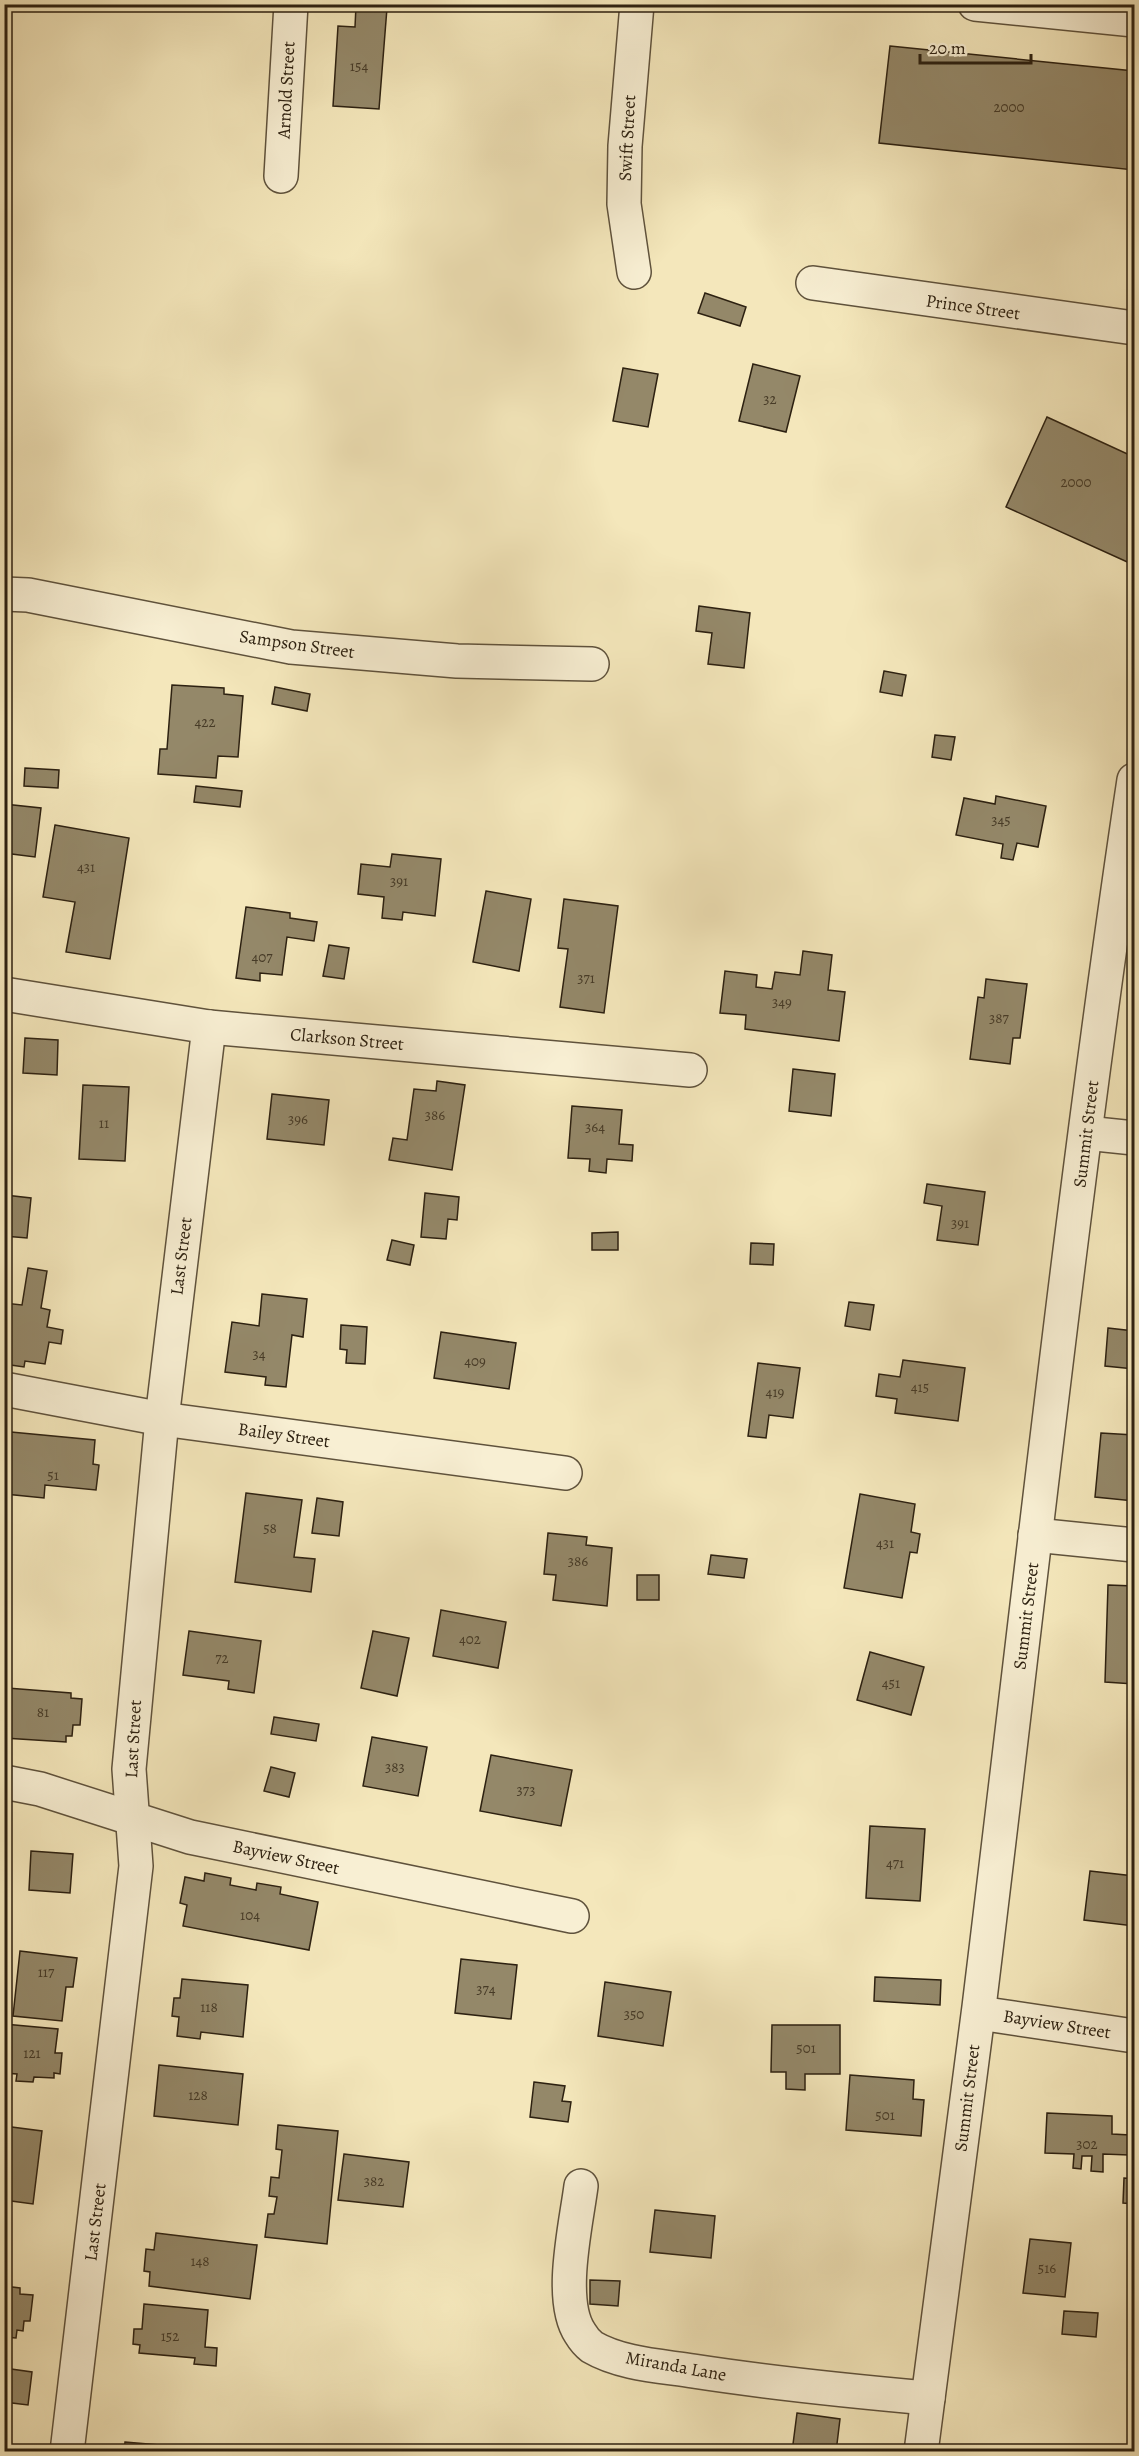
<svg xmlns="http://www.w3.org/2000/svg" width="1139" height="2456" font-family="Alegreya,serif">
	<rect width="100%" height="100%" fill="#f4e7bb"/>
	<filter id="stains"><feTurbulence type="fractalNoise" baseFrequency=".00333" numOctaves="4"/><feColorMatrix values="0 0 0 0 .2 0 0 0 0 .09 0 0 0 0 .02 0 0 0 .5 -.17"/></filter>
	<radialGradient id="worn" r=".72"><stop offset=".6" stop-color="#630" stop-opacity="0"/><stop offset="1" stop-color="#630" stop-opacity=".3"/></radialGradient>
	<g fill="#948869" stroke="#2d2111" stroke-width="1.5">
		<polygon points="356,6 387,8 379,109 333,106 338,26 355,27"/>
		<polygon points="890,46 1134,71 1134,170 879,143"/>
		<polygon points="705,293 746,307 740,326 698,313"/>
		<polygon points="753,364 800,376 786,432 739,421"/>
		<polygon points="623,368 658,374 648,427 613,421"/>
		<polygon points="1047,417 1134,457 1134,565 1006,507"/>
		<polygon points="699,606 750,613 744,668 708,664 712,633 696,631"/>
		<polygon points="884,671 906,675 902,696 880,692"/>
		<polygon points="172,685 224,688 224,694 243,696 238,757 218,756 216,778 158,774 160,749 167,749"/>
		<polygon points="275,687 310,694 307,711 272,704"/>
		<polygon points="935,735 955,737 951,760 932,757"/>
		<polygon points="25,768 59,770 58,788 24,786"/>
		<polygon points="196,786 242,791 240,807 194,802"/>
		<polygon points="996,796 1046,806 1038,847 1017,843 1013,860 1001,858 1003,844 956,835 964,798 995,804"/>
		<polygon points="4,804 41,808 35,857 4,853"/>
		<polygon points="55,825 129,838 110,959 66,952 75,902 43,897"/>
		<polygon points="392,854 441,859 435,916 403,912 402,920 382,918 384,897 358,894 361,864 390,867"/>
		<polygon points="486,891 531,899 519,971 473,962"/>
		<polygon points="564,899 618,906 604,1013 560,1007 568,949 558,948"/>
		<polygon points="246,907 290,913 290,918 317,922 314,941 287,937 282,975 260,973 260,981 236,978"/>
		<polygon points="329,945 349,948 344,979 323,976"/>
		<polygon points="803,951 832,955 828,990 845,992 839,1041 745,1029 746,1015 720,1013 725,971 757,975 756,987 772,989 775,972 800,975"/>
		<polygon points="986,979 1027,984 1020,1038 1013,1038 1010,1064 970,1059 978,997 984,998"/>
		<polygon points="25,1038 58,1040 57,1075 23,1073"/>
		<polygon points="793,1069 835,1074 831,1116 789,1111"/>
		<polygon points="437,1081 465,1085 452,1170 389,1160 393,1138 407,1140 414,1089 436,1091"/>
		<polygon points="83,1085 129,1087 125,1161 79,1159"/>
		<polygon points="272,1094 329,1100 324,1145 267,1139"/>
		<polygon points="572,1106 622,1110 619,1144 633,1145 632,1161 607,1159 606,1173 589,1171 590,1159 568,1158"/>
		<polygon points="927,1184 985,1192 978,1245 937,1240 942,1206 924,1203"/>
		<polygon points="425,1193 459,1197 457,1220 448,1219 446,1239 421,1237"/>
		<polygon points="5,1195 31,1198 27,1238 4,1236"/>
		<polygon points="618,1232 618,1250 592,1250 592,1233"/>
		<polygon points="392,1240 414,1245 410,1265 387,1260"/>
		<polygon points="751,1243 774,1244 773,1265 750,1264"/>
		<polygon points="28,1268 47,1271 41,1308 50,1310 47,1327 63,1330 61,1344 49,1342 45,1364 25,1361 24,1367 4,1364 4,1303 22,1305"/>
		<polygon points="262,1294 307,1299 303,1337 292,1335 286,1387 265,1385 266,1377 225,1372 232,1322 259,1326"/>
		<polygon points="849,1302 874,1305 870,1330 845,1326"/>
		<polygon points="341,1325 367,1327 365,1364 346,1363 347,1350 340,1349"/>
		<polygon points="1108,1328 1134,1331 1134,1369 1105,1366"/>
		<polygon points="441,1332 516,1343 509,1389 434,1378"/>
		<polygon points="903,1360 965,1368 958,1421 895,1413 897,1399 876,1396 879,1374 900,1377"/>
		<polygon points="758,1363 800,1368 793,1418 769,1415 766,1438 748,1436"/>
		<polygon points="11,1432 95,1440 93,1464 99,1465 96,1490 45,1485 44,1498 5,1494"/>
		<polygon points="1101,1433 1134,1435 1134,1501 1095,1497"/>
		<polygon points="246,1493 302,1500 294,1557 315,1559 311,1592 235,1582"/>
		<polygon points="860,1494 915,1504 911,1532 920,1534 917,1553 910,1552 902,1598 844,1588"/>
		<polygon points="317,1498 343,1502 339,1536 312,1533"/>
		<polygon points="548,1533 587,1537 586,1545 612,1548 607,1606 553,1600 556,1575 544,1574"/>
		<polygon points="711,1555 747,1559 744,1578 708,1574"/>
		<rect x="637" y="1575" width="22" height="25"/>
		<polygon points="1108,1585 1134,1586 1134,1684 1105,1682"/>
		<polygon points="441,1610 506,1622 498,1668 433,1656"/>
		<polygon points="189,1631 261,1641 254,1693 228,1689 229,1681 183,1675"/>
		<polygon points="373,1631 409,1638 397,1696 361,1688"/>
		<polygon points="870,1652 924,1667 911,1715 857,1700"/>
		<polygon points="7,1688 71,1693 71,1698 82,1699 80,1725 73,1725 72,1736 66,1736 66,1742 4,1738 4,1695 7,1695"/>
		<polygon points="274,1717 319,1724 316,1741 271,1734"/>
		<polygon points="372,1737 427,1747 418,1796 363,1786"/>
		<polygon points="491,1755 572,1770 561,1826 480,1811"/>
		<polygon points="271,1767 295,1773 289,1797 264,1791"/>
		<polygon points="870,1826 925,1829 920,1901 866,1898"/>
		<polygon points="31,1851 73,1854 70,1893 29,1890"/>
		<polygon points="1090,1871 1134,1876 1134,1926 1084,1920"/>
		<polygon points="205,1873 231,1878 230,1885 256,1890 257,1883 281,1887 280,1894 318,1902 309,1950 183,1926 187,1905 180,1903 185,1877 204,1881"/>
		<polygon points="20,1951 77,1958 73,1987 66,1987 62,2021 13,2016"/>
		<polygon points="461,1959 517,1965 511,2019 455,2013"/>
		<polygon points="875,1977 941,1980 940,2005 874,2001"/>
		<polygon points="182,1979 248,1985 243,2037 201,2032 200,2039 177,2036 179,2017 172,2016 174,1998 180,1998"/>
		<polygon points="605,1982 671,1992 663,2046 598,2036"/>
		<polygon points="4,2024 58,2029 55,2053 62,2053 60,2074 54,2073 54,2078 34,2077 33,2082 16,2081 17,2074 4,2073"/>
		<polygon points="772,2025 840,2025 840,2074 805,2074 805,2090 786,2089 786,2072 771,2072"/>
		<polygon points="159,2065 243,2074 238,2125 154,2116"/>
		<polygon points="850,2075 914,2080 913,2099 924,2100 921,2136 846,2130"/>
		<polygon points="534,2082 565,2086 562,2101 571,2102 568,2122 530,2117"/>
		<polygon points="1047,2113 1112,2116 1112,2134 1130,2135 1129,2155 1103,2154 1103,2172 1091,2171 1092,2156 1082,2156 1081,2169 1073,2168 1074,2154 1045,2153"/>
		<polygon points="278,2125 338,2131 327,2244 265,2237 268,2214 274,2214 277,2197 269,2196 271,2177 279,2178 282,2150 276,2149"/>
		<polygon points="4,2126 42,2131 33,2204 4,2200"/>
		<polygon points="344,2154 409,2162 403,2207 338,2200"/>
		<polygon points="1124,2178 1134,2179 1134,2204 1123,2203"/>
		<polygon points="655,2210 715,2216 711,2258 650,2252"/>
		<polygon points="156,2233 257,2245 250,2299 149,2286 150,2272 144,2271 146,2249 154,2250"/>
		<polygon points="1030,2239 1071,2243 1065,2297 1023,2293"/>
		<polygon points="590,2280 620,2281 618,2306 590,2304"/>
		<polygon points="4,2286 20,2288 20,2294 33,2295 30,2321 24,2321 23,2331 17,2330 16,2338 4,2337"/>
		<polygon points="144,2304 208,2310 205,2347 217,2348 216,2366 194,2364 195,2358 139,2353 140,2345 133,2344 134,2329 142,2329"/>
		<polygon points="1064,2311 1098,2313 1096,2337 1062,2334"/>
		<polygon points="4,2368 32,2372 28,2405 4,2402"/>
		<polygon points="797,2413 840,2419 836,2452 792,2452"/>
		<polygon points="125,2442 171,2446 170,2452 124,2452"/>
	</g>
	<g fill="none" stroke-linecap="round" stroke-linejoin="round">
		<defs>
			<g id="minor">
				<polyline points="975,4 1134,20"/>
				<polyline points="281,176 291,4"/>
				<polyline points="634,272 624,204 625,146 637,4"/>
				<polyline points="813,283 1134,328"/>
				<polyline points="4,594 28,595 291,647 457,661 592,664"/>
				<polyline points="4,994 209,1027 690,1070"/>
				<polyline points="1086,1133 1134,1138"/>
				<polyline points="4,1389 162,1419 565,1473"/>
				<polyline points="1035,1535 1134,1545"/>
				<polyline points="4,1782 40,1789 190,1837 572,1916"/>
				<polyline points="979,2013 1134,2036"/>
				<path d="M581 2186C576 2225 558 2300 580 2333 583 2338 588 2344 592 2347 621 2364 661 2366 693 2371 771 2383 850 2391 928 2398"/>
				<polyline points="67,2452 136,1866 129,1769 162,1419 209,1027"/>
				<path d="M921 2452C940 2303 961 2155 979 2007 1029 1598 1073 1188 1134 780"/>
			</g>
		</defs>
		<use href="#minor" stroke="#5f523c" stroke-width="36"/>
		<use href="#minor" stroke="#f8efd3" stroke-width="33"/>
	</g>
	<g text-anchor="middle" stroke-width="6" stroke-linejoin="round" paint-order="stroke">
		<g font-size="15" fill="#473b27">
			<text x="359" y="71">154</text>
			<text x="1009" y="112">2000</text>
			<text x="770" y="404">32</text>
			<text x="1076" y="487">2000</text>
			<text x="205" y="727">422</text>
			<text x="1001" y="825">345</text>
			<text x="86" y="872">431</text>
			<text x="399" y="886">391</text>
			<text x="262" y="962">407</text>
			<text x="586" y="983">371</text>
			<text x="782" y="1007">349</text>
			<text x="999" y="1023">387</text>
			<text x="435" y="1120">386</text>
			<text x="298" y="1124">396</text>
			<text x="104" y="1128">11</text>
			<text x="595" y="1132">364</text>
			<text x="960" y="1228">391</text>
			<text x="259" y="1359">34</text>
			<text x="475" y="1366">409</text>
			<text x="920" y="1392">415</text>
			<text x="775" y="1397">419</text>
			<text x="53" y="1480">51</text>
			<text x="270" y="1533">58</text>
			<text x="885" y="1548">431</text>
			<text x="578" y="1566">386</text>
			<text x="470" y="1644">402</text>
			<text x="222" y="1663">72</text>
			<text x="891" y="1688">451</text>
			<text x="43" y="1717">81</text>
			<text x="395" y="1772">383</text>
			<text x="526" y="1795">373</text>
			<text x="895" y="1868">471</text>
			<text x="250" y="1920">104</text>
			<text x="46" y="1977">117</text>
			<text x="486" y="1994">374</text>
			<text x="209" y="2012">118</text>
			<text x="634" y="2019">350</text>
			<text x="806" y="2053">501</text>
			<text x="32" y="2058">121</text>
			<text x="198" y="2100">128</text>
			<text x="885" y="2120">501</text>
			<text x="1087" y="2149">302</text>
			<text x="374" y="2186">382</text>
			<text x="200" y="2266">148</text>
			<text x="1047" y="2273">516</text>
			<text x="170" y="2341">152</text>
		</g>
		<g font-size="18" fill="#2d2111" stroke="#f8efd3">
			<text transform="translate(286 90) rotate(-87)" y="6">Arnold Street</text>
			<text transform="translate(627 138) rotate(-87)" y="6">Swift Street</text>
			<text transform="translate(973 307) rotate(8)" y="6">Prince Street</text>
			<text transform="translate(297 644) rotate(8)" y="6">Sampson Street</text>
			<text transform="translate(347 1039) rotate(5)" y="6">Clarkson Street</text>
			<text transform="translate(1086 1134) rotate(-83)" y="6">Summit Street</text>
			<text transform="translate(181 1256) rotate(-83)" y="6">Last Street</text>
			<text transform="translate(284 1435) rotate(8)" y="6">Bailey Street</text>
			<text transform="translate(1026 1616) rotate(-83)" y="6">Summit Street</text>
			<text transform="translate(133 1739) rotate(-87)" y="6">Last Street</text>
			<text transform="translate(286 1857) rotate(12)" y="6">Bayview Street</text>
			<text transform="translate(1057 2024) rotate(9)" y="6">Bayview Street</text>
			<text transform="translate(967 2098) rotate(-83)" y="6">Summit Street</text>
			<text transform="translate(95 2222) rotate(-83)" y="6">Last Street</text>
			<text transform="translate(676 2366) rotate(10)" y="6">Miranda Lane</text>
		</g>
	</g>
	<rect width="1139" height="2456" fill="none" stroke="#f4e7bb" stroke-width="24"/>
	<rect x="6" y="6" width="1127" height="2444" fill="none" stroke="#2d2111" stroke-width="3"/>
	<rect x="12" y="12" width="1115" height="2432" fill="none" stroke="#2d2111" stroke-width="1.5"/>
	<path d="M920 54v9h111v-9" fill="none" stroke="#2d2111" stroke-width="3"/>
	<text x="929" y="54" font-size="18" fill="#2d2111" stroke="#f8efd3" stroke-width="4.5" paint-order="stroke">20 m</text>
	<rect width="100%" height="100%" filter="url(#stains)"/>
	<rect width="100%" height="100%" fill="url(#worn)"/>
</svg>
